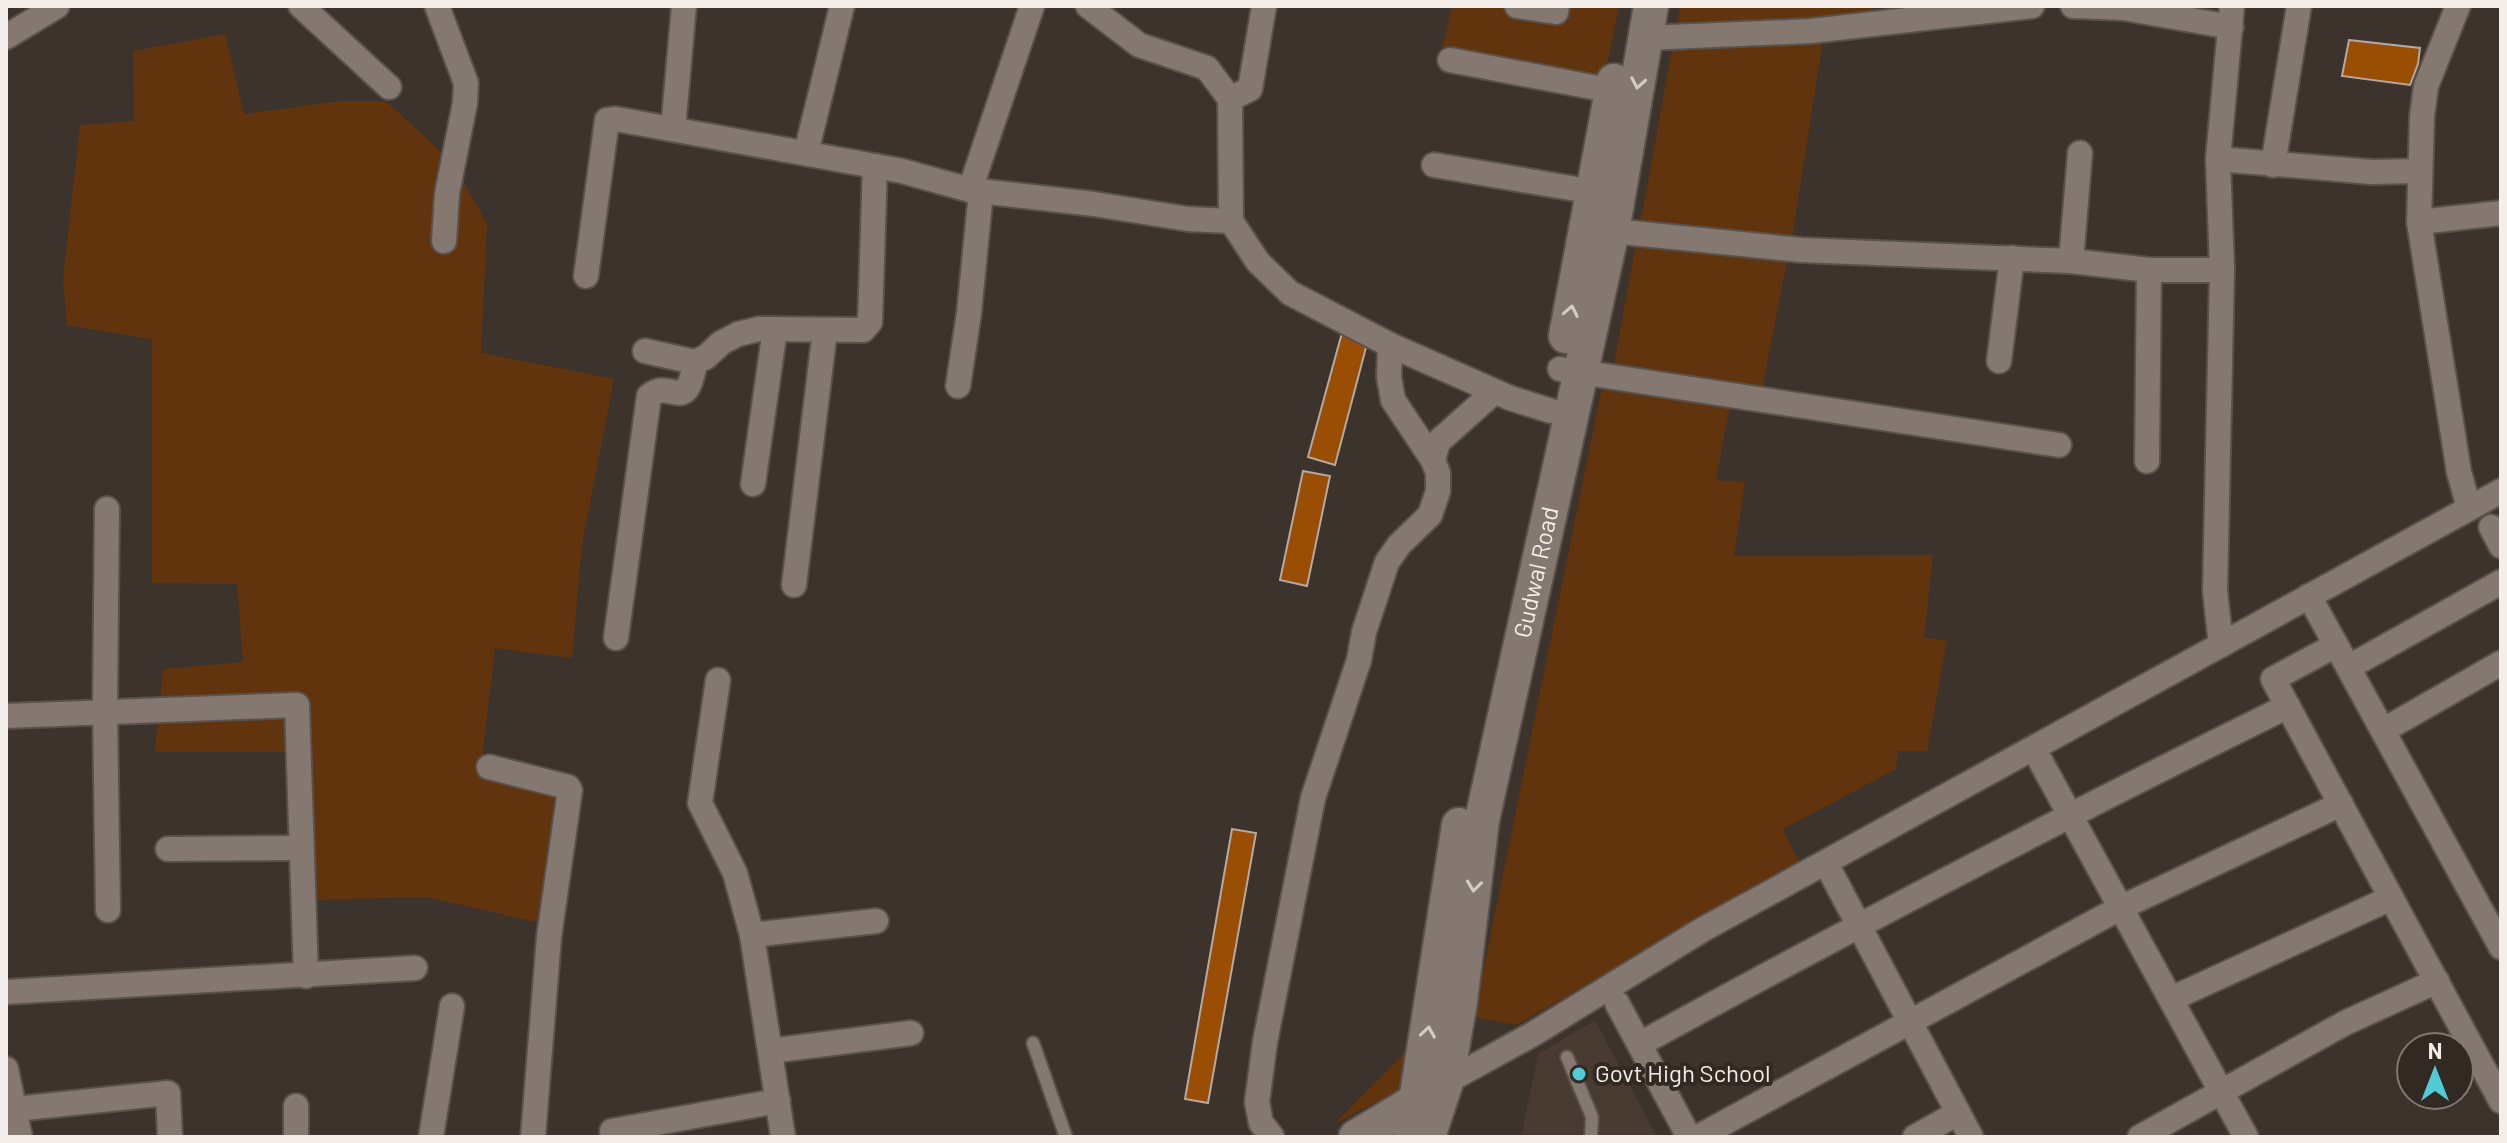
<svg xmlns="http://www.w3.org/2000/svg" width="2507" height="1143" font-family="Barlow,sans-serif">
	<rect width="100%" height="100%" fill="#3c332c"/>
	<polygon fill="#493b31" points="1595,1020 1657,1137 1521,1137 1538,1054"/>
	<g fill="#62340d">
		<polygon points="1452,6 1619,6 1604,80 1593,82 1442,49"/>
		<polygon points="1680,6 1874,6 1873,16 1676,31"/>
		<polygon points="225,34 244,114 340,101 386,101 453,163 487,224 481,353 614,379 582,545 572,658 495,648 481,770 560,795 545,924 427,897 307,900 305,752 155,752 163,669 243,662 237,584 152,583 152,339 67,325 63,280 80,125 134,121 133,51"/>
		<polygon points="1823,40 1791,244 1640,226 1673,44"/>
		<polygon points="1637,238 1787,261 1761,394 1614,364"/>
		<polygon points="1602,388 1731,400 1716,480 1745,482 1734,556 1933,555 1924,638 1947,640 1927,751 1898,751 1896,769 1783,829 1801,865 1516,1025 1474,1017"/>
		<polygon points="1409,1048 1405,1087 1334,1124"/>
	</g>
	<g fill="#994e03" stroke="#b5a9a1" stroke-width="2">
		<polygon points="2349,40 2420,48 2418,64 2410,85 2342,76"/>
		<polygon points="1343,329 1369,336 1335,465 1308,457"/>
		<polygon points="1303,471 1330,476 1307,586 1280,580"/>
		<polygon points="1232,829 1256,833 1208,1103 1185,1099"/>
	</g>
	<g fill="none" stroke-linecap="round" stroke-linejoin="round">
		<defs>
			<g id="service">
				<polyline points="1033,1043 1066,1137"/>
				<polyline points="1567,1057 1592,1117 1591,1137"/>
			</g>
			<g id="minor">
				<polyline points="301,6 389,87"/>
				<polyline points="437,6 466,83 465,103 447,194 444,241"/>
				<polyline points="1088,6 1139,45 1207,68 1230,99"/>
				<polyline points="1517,6 1556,12 1557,6"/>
				<polyline points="2073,6 2123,8 2231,27"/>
				<polyline points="2458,6 2426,86 2422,116 2419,222 2459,472 2469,508"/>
				<polyline points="6,37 57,6"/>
				<polyline points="1646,38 1811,31 2032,6"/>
				<polyline points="1450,60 1613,91"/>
				<polyline points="673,129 684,6"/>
				<polyline points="806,153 842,6"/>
				<polyline points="2218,159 2372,172 2420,171"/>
				<polyline points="1434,165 1594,192"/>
				<polyline points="2273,165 2299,6"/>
				<polyline points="970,190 1032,6"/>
				<polyline points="1231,221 1230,99 1250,89 1264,6"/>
				<polyline points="2419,222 2501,213"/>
				<polyline points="1612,231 1801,250 2071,261 2080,153"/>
				<polyline points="2071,261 2149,270 2222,270"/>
				<polyline points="586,276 607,120 616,119 902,171 970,190 1094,204 1188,219 1231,221 1258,262 1290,293 1390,345 1510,398 1551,411"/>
				<polyline points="645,351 695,362 706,357 721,343 738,334 759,329 863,330 870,322 875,166"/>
				<polyline points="1999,361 2012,258"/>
				<polyline points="1560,369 2059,445"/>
				<polyline points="958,386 969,313 981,192"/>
				<polyline points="1433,460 1438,442 1494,392"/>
				<polyline points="2147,461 2149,270"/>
				<polyline points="753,484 775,329"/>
				<polyline points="107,509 105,710 108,910"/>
				<polyline points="2491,527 2501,546"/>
				<polyline points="794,585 825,330"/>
				<polyline points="2309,596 2336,645"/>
				<path d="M616 638 649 396C672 377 686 418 695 362"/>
				<polyline points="2221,645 2215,591 2222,270 2218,159 2232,6"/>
				<polyline points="2349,667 2501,582"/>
				<polyline points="718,680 700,803 735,873 752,935 783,1137"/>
				<polyline points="6,716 297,705 306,976"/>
				<polyline points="2384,730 2501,663"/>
				<polyline points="2041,762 2246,1137"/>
				<polyline points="489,767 568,787 570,790 549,937 533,1137"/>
				<polyline points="168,849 301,848"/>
				<polyline points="1830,871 1971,1137"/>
				<polyline points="752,935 876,921"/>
				<polyline points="2501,947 2336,645 2273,679 2501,1101"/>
				<polyline points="6,992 415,968"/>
				<polyline points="2171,999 2391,898"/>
				<polyline points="1617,1003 1689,1137"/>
				<path d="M1640 1044C1853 927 2069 814 2288 706"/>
				<polyline points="770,1051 911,1033"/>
				<polyline points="6,1069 20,1137"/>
				<polyline points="1446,1082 1533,1034 1702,930 2501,491"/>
				<polyline points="296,1106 296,1137"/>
				<polyline points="6,1110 168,1093 170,1137"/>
				<polyline points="612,1131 778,1101"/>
				<polyline points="431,1137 452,1006"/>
				<polyline points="1272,1137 1261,1123 1257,1102 1265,1042 1313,798 1359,660 1364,632 1387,562 1399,545 1430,515 1438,491 1438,473 1433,460 1393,400 1389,377 1390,345"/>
				<polyline points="1698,1137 2120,908 2341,804"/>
				<polyline points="1915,1137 1958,1113"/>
				<polyline points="2140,1137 2345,1023 2437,981"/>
			</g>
			<g id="secondary">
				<polyline points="1566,336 1614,81"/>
				<polyline points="1411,1133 1459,825"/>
				<polyline points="1356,1137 1429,1093"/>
				<path id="s1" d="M1428 1137 1446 1082 1460 1002 1482 820 1612 231 1651 6"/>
			</g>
		</defs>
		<use href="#service" stroke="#59514c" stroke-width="16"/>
		<use href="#minor" stroke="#59514c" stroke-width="28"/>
		<use href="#secondary" stroke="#59514c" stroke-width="38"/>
		<use href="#service" stroke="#847871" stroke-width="12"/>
		<use href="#minor" stroke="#847871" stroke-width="24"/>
		<use href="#secondary" stroke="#847871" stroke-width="34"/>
	</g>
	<defs><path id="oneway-chevron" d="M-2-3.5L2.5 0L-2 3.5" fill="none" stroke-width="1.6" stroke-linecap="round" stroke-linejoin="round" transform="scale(2)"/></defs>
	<g stroke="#d2cbc6">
		<use href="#oneway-chevron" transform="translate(1638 83) rotate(100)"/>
		<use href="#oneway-chevron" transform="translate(1571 311) rotate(-79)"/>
		<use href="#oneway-chevron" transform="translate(1474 886) rotate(97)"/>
		<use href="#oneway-chevron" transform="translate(1428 1032) rotate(-81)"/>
	</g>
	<circle fill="#52cbd9" stroke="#322922" stroke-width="3" cx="1579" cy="1074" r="8"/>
	<g text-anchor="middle" stroke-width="8" stroke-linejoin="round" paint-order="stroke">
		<g font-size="24" fill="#f4eeea" stroke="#322922">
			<text dy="8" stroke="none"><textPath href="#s1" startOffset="576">Gudwal Road</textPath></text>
		</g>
		<g font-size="24" fill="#f4eeea" stroke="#322922" text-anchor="start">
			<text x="1595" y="1082">Govt High School</text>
		</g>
	</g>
	<rect width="2507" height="1143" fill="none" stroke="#f4eeea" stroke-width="16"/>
	<g transform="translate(2435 1071)"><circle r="38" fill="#322922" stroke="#807872" stroke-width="2"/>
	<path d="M0-6L14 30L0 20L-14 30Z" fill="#52cbd9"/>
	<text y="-12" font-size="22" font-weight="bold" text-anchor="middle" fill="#f4eeea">N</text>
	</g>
</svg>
